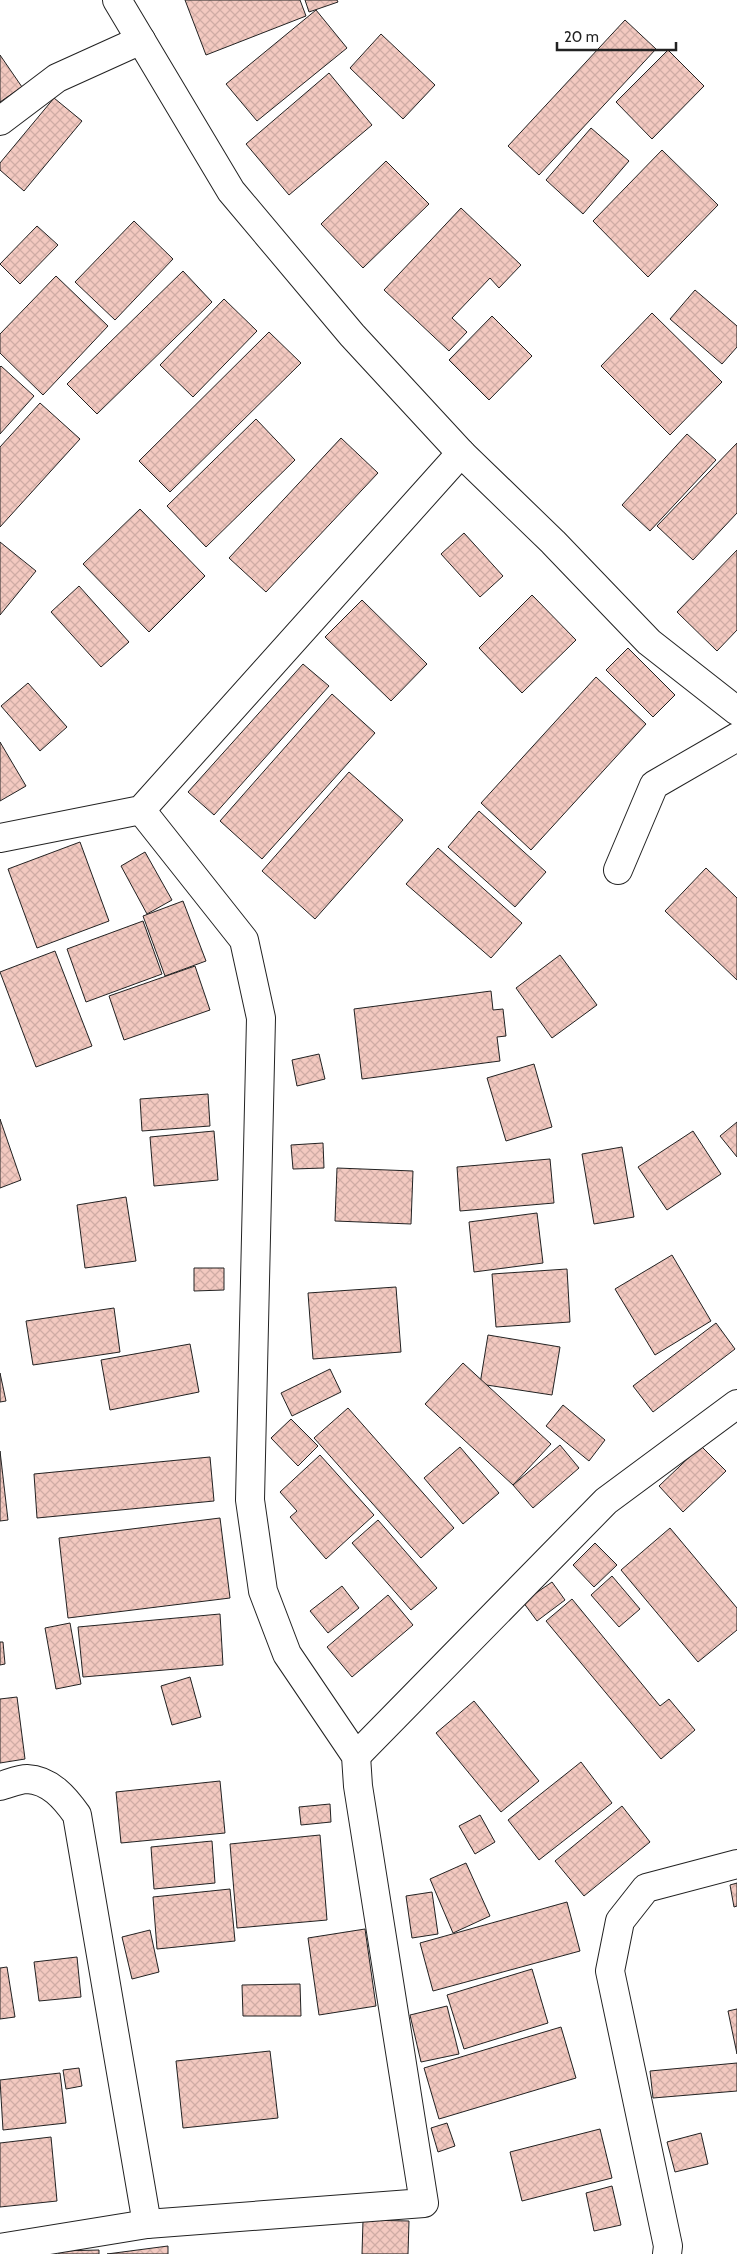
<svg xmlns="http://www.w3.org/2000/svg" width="737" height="2254" font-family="Cabin,sans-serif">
	<defs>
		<pattern id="building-cross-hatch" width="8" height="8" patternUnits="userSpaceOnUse" patternTransform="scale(1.25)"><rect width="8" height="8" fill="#f3c9c0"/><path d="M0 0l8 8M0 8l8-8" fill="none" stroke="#d0aca5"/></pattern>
	</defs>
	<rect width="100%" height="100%" fill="#fff"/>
	<g fill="url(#building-cross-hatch)" stroke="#222">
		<polygon points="185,0 300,0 306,16 206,55"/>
		<polygon points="305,0 337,0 338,2 309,12"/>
		<polygon points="316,10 347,48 257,121 226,84"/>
		<polygon points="625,20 656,49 539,175 508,146"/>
		<polygon points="381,34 435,85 403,119 350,68"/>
		<polygon points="668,50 704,86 652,139 616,102"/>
		<polygon points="0,55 22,87 0,102"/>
		<polygon points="329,73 372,125 289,195 246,144"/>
		<polygon points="54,98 82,121 24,191 0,170 0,163"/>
		<polygon points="591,128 629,161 583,214 546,180"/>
		<polygon points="662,150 718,205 648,277 593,221"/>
		<polygon points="386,161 429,204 363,268 321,224"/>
		<polygon points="461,208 521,265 499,288 490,278 452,318 467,332 449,351 384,290"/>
		<polygon points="134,221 173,259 115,320 75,282"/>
		<polygon points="37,226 58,245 20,284 0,264"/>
		<polygon points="183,271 212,302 97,414 67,384"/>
		<polygon points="56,276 108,326 43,395 0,353 0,334"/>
		<polygon points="695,290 737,326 737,347 722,364 670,319"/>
		<polygon points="224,299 257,331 193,397 160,365"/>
		<polygon points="652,313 722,382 670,435 601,366"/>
		<polygon points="492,316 532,356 489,400 449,360"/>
		<polygon points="269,332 301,363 170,492 139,461"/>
		<polygon points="1,366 34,396 0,434 0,367"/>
		<polygon points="40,403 80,439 0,527 0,447"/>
		<polygon points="256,419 295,460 206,547 167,506"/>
		<polygon points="687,434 716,460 650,531 622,505"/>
		<polygon points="341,438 378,473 266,592 229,558"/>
		<polygon points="737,443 737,513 693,560 657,526"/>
		<polygon points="140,509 205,576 149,632 83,564"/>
		<polygon points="464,533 503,576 480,597 441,554"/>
		<polygon points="0,542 36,571 0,615"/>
		<polygon points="737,550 737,630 717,651 677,612"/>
		<polygon points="79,586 129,642 101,667 51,612"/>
		<polygon points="532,595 576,640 522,693 479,648"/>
		<polygon points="362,600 427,664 391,701 325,637"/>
		<polygon points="628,648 675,695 653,717 606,670"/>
		<polygon points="303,664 329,686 214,815 188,792"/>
		<polygon points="596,677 646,724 531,850 481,803"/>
		<polygon points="28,683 67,727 40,751 1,706"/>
		<polygon points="332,694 375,733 262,859 220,821"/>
		<polygon points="0,742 26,786 0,801"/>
		<polygon points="349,772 403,820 315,919 262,871"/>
		<polygon points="479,811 546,872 515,907 448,847"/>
		<polygon points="80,842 109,921 37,948 8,869"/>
		<polygon points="438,848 522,923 491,958 406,884"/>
		<polygon points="145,852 172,900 147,914 121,866"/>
		<polygon points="706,868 737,898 737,980 665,911"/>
		<polygon points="183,901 206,961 165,976 143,916"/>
		<polygon points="143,921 162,974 86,1002 67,949"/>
		<polygon points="55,951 92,1046 36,1067 0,972"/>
		<polygon points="560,955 597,1005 552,1038 516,988"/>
		<polygon points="195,966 210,1010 124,1040 109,996"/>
		<polygon points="491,991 493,1010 503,1009 506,1036 497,1037 500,1061 362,1079 354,1009"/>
		<polygon points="319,1054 325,1079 297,1086 292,1060"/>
		<polygon points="534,1064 552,1127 506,1141 487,1078"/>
		<polygon points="208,1094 210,1126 142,1131 140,1099"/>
		<polygon points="0,1119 21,1180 0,1188"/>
		<polygon points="737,1122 737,1157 720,1136"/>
		<polygon points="214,1131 218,1180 154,1186 150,1137"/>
		<polygon points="693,1131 721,1174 667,1210 638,1167"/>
		<polygon points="323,1143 324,1168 293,1169 291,1145"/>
		<polygon points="622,1147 634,1217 594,1224 582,1154"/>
		<polygon points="550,1159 554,1203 460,1211 457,1167"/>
		<polygon points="337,1168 413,1171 411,1224 335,1221"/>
		<polygon points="126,1197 136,1261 85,1268 77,1205"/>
		<polygon points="537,1213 543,1263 474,1272 469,1222"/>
		<polygon points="672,1255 711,1321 655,1355 615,1289"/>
		<polygon points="194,1268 224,1268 224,1290 194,1291"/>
		<polygon points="567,1269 570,1322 496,1327 492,1274"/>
		<polygon points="396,1287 401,1352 313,1359 308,1293"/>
		<polygon points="114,1308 120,1352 33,1365 26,1321"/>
		<polygon points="716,1323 735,1349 653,1412 633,1386"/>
		<polygon points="488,1335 560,1347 552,1395 480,1384"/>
		<polygon points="190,1344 199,1392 110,1410 101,1360"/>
		<polygon points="463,1363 551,1444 513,1485 425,1404"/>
		<polygon points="330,1369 341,1392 292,1416 281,1393"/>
		<polygon points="0,1373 6,1401 0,1402"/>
		<polygon points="563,1405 605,1440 589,1461 546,1426"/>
		<polygon points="348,1408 454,1528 421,1558 314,1438"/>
		<polygon points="291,1419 318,1446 298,1466 271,1438"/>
		<polygon points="560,1445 579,1468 533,1508 513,1485"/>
		<polygon points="701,1446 726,1471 683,1512 659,1486"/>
		<polygon points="460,1447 499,1493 463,1524 424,1478"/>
		<polygon points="0,1451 8,1520 0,1521"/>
		<polygon points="320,1455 374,1515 326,1559 290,1517 297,1511 280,1492"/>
		<polygon points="210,1457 214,1501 37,1518 34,1474"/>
		<polygon points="220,1518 230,1598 68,1618 59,1538"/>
		<polygon points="378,1520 437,1588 411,1610 352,1543"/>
		<polygon points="670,1528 737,1608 737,1630 698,1662 621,1570"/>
		<polygon points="595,1543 617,1565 594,1587 573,1565"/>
		<polygon points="612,1576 640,1609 619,1627 591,1595"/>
		<polygon points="552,1582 565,1600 537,1621 523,1602"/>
		<polygon points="342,1586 359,1608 328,1633 310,1611"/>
		<polygon points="388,1595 413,1625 352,1677 327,1647"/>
		<polygon points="572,1599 660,1706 669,1699 695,1730 661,1759 546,1621"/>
		<polygon points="220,1614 223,1665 83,1677 78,1627"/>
		<polygon points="70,1623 81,1684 56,1689 45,1628"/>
		<polygon points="0,1642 3,1642 5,1664 0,1665"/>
		<polygon points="190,1677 201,1717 172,1725 161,1686"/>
		<polygon points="17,1697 25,1759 0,1763 0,1699"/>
		<polygon points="474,1701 539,1781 501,1812 436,1733"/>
		<polygon points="581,1762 612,1803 539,1860 508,1820"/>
		<polygon points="220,1781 225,1833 121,1843 116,1792"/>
		<polygon points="330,1804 331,1822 301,1825 299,1807"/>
		<polygon points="622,1806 650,1842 584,1896 555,1861"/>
		<polygon points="480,1815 495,1842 475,1854 459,1826"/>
		<polygon points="320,1835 327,1920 237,1928 230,1844"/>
		<polygon points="212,1841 215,1883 154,1889 151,1847"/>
		<polygon points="466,1863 490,1916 453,1933 430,1879"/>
		<polygon points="737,1883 737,1906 734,1907 730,1885"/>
		<polygon points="230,1889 235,1941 157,1949 153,1897"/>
		<polygon points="432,1892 438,1934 412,1938 406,1896"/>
		<polygon points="567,1902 580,1951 433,1991 420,1943"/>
		<polygon points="365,1929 376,2006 319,2015 308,1938"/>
		<polygon points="150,1930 159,1972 132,1979 122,1937"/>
		<polygon points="77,1957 81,1997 39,2001 34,1962"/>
		<polygon points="7,1967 15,2017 0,2019 0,1968"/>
		<polygon points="532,1969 548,2023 464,2049 447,1995"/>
		<polygon points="300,1984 301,2016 243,2016 242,1985"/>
		<polygon points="447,2006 459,2054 421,2062 410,2015"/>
		<polygon points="737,2009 737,2054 728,2011"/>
		<polygon points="561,2027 576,2078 439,2119 424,2068"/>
		<polygon points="270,2051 278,2118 183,2128 176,2061"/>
		<polygon points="737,2063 737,2091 653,2098 650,2071"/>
		<polygon points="79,2068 82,2086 66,2089 63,2070"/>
		<polygon points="60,2073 66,2123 3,2130 0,2080"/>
		<polygon points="447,2123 455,2146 438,2152 431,2128"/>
		<polygon points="600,2129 612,2178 522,2201 510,2152"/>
		<polygon points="701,2133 708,2164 675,2172 667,2142"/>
		<polygon points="51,2137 57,2201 0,2207 0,2143"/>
		<polygon points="612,2186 621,2225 594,2231 586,2193"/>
		<polygon points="363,2220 409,2221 408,2254 362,2254"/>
		<polygon points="168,2246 168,2254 107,2254"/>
		<polygon points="99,2250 99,2254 59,2254 58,2251"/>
	</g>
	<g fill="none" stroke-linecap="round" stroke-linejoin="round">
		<defs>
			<g id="street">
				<polyline points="117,0 231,191 352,335 461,453 553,542 649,642 737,711"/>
				<polyline points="0,121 57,78 141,40"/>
				<polyline points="0,838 141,810 461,453"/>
				<polyline points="618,870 654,785 737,737"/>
				<polyline points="356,1756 606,1501 737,1404"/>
				<path d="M0 1786C8 1784 19 1779 27 1779 50 1780 65 1798 77 1815L147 2224"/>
				<polyline points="0,2248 147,2224 424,2203 358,1786 356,1756 287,1654 263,1591 250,1500 261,1018 244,940 141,810"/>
				<polyline points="667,2254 668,2246 610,1971 620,1921 646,1888 737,1864"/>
			</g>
		</defs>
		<use href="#street" stroke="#222" stroke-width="30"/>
		<use href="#street" stroke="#fff" stroke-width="28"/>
	</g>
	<path d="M557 42v8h119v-8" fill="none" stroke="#222222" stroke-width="2.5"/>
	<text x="564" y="42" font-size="15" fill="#222222" stroke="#ffffff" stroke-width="4" paint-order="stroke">20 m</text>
</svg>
